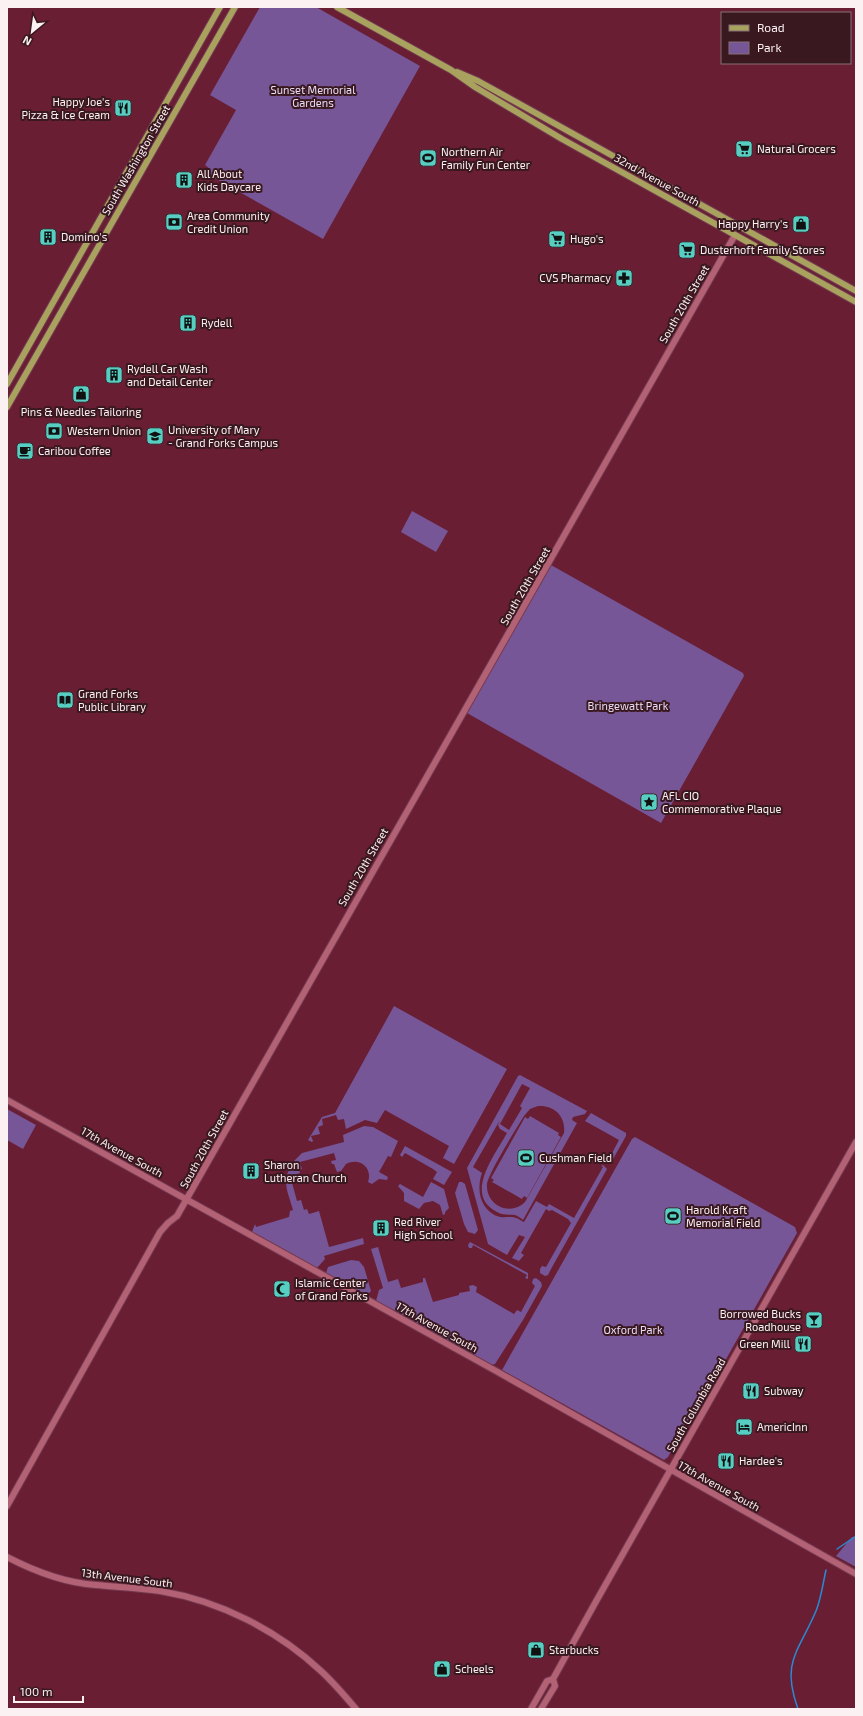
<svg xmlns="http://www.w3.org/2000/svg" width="863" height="1716" font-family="'Exo 2',sans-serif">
	<rect width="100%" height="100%" fill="#691e34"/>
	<g fill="#765696" fill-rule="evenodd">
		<polygon points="260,7 316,7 420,66 323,239 211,176 210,169 205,165 236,110 210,95"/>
		<polygon points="412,511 448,531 436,552 401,532"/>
		<polygon points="551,565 743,673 744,676 661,823 467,713"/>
		<polygon points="394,1006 507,1069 454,1164 443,1158 449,1146 385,1110 377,1123 365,1120 346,1129 344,1119 338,1120 336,1115 322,1119 323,1125 318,1127 320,1134 311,1136 313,1141 312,1142 308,1140 322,1117 335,1113"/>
		<path d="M520 1075 587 1111 585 1114 573 1117 572 1120 577 1123 523 1220C521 1218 518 1216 515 1215 509 1214 503 1216 497 1212 463 1195 495 1155 507 1133L500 1129 498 1125 500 1120 473 1167 482 1173C476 1190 480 1211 500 1217 505 1218 511 1216 516 1218 518 1218 521 1221 524 1222L536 1201 547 1207 549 1204 574 1218 603 1167 601 1166 603 1165 607 1169 551 1269 548 1275 545 1276 540 1273V1269L542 1266 546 1267 571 1223 568 1219 552 1210 549 1211 546 1209 521 1253 524 1255 519 1261 512 1258 525 1237 519 1235 507 1255 488 1244 467 1168 518 1076ZM522 1084 530 1088 520 1106 522 1108 509 1130 500 1124ZM538 1106C555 1105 566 1117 564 1133L525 1202C519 1208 512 1210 503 1208 493 1205 486 1195 487 1184 489 1172 516 1129 524 1116L530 1109Z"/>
		<polygon points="7,1109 36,1125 23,1149 7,1140"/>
		<polygon points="591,1113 626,1133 626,1136 613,1159 610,1157 619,1140 585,1121"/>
		<polygon points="530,1116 559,1133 558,1135 561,1137 527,1198 524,1196 522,1199 492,1182 494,1180 491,1178 525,1117 528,1119"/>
		<path d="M364 1126 373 1127 398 1141 391 1157 388 1156 379 1172 388 1177 387 1180 379 1179 372 1184 368 1182C373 1167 359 1157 346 1164L341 1171 337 1172 334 1164H332L331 1161 336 1160 334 1153 300 1162 302 1169 299 1170 300 1173 297 1174 298 1177 291 1179 297 1201 301 1200 304 1210 307 1209 309 1214 319 1211 329 1247 363 1238 364 1244 324 1256 325 1259 317 1268 252 1232 255 1224 256 1227 289 1217 290 1211 293 1210C288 1192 281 1182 292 1164L289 1162V1161L293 1162 302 1153 344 1142 343 1135Z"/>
		<polygon points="635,1137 795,1227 797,1233 707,1393 690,1417 668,1457 664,1460 502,1370 632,1139"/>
		<polygon points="405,1146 452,1172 444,1185 433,1179 437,1172 433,1169 405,1153 402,1157 400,1155"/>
		<polygon points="431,1182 444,1189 449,1208 445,1212 445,1214 443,1215 440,1205 433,1201 424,1203 419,1209 404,1201 404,1193 398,1186 400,1184 423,1197"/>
		<polygon points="459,1182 462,1182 465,1184 478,1230 475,1234 468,1232 464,1224 455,1193"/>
		<polygon points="470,1242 528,1273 528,1279 525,1278 527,1275 473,1245 472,1248 469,1248 468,1245"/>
		<polygon points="378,1247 388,1282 398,1279 401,1288 423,1282 423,1278 425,1278 433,1302 459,1295 459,1293 470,1291 469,1286 473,1285 477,1287 476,1292 514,1314 517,1310 521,1312 535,1286 532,1283 533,1279 536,1278 541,1282 542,1286 523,1320 495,1364 491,1365 376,1301 379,1290 383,1288 371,1249"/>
		<polygon points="351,1260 359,1261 364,1267 371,1291 366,1296 326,1273 328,1267"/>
		<polygon points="852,1537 856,1537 856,1567 836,1556"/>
	</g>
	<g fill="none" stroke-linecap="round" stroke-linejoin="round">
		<g stroke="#288bd6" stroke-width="1.5">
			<polyline points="837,1549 856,1536"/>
			<path d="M798 1709C781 1662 798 1653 816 1611 821 1599 823 1583 826 1570"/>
		</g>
		<defs>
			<g id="secondary">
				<polyline points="7,1100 496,1371 856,1574"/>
				<polyline points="7,1506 160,1232 168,1223 177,1216 735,235"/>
				<path d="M7 1557C34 1571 66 1583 96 1585 118 1587 139 1588 160 1591 220 1601 277 1630 321 1671 334 1683 345 1696 356 1709"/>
				<polyline points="531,1709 547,1681 553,1679"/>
				<polyline points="541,1709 555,1686 553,1679 594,1605 856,1142"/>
			</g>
			<g id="primary">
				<polyline points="337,7 451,70 475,87 562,139 856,302"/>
				<polyline points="457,72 478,81 856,291"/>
				<polyline points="7,384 220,7"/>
				<polyline points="7,407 235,7"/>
			</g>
		</defs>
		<use href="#secondary" stroke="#743a50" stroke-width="8"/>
		<use href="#primary" stroke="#743a50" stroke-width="8"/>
		<use href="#secondary" stroke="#b36174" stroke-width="6"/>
		<use href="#primary" stroke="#a8a25e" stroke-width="6"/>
	</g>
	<defs>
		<symbol id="restaurant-square" viewBox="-11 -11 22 22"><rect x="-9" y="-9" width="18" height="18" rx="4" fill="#57cec2" stroke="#391820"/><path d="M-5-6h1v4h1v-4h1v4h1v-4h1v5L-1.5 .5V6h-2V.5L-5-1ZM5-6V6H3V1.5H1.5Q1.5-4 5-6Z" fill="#111"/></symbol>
		<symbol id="supermarket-square" viewBox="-11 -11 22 22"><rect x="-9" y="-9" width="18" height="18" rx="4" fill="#57cec2" stroke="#391820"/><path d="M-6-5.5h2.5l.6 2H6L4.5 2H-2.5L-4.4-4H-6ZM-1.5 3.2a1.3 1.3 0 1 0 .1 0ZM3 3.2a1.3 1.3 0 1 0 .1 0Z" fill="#111"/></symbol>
		<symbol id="stadium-square" viewBox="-11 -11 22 22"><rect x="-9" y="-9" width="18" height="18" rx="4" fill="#57cec2" stroke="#391820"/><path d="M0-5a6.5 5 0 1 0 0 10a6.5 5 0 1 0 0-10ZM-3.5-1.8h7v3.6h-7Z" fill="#111"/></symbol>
		<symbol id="building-square" viewBox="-11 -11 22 22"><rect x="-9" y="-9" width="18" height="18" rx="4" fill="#57cec2" stroke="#391820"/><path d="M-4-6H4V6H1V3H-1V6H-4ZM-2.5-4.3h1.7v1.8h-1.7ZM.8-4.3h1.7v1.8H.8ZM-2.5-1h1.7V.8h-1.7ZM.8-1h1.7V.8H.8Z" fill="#111"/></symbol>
		<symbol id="bank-square" viewBox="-11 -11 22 22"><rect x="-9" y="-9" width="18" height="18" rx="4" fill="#57cec2" stroke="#391820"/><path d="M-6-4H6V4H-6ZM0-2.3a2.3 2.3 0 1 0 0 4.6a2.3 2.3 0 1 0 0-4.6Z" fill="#111"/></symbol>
		<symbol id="shop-square" viewBox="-11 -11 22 22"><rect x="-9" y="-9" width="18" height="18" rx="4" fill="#57cec2" stroke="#391820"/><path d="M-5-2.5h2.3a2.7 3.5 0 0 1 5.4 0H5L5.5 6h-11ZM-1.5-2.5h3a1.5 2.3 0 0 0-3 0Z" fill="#111"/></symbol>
		<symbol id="pharmacy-square" viewBox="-11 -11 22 22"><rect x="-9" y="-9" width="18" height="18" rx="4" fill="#57cec2" stroke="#391820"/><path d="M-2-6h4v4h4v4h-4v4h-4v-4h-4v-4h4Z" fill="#111"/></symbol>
		<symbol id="university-square" viewBox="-11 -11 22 22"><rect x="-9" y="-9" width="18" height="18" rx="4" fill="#57cec2" stroke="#391820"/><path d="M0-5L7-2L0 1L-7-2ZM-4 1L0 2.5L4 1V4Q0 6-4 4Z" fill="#111"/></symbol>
		<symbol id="cafe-square" viewBox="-11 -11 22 22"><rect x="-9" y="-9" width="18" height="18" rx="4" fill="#57cec2" stroke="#391820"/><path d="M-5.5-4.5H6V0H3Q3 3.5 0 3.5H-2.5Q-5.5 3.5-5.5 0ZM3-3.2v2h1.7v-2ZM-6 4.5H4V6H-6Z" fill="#111"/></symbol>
		<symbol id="library-square" viewBox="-11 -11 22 22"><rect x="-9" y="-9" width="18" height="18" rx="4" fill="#57cec2" stroke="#391820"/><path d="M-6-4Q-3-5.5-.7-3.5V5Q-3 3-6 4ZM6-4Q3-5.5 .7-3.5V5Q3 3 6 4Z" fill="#111"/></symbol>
		<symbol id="sight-square" viewBox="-11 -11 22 22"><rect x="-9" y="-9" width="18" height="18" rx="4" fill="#57cec2" stroke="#391820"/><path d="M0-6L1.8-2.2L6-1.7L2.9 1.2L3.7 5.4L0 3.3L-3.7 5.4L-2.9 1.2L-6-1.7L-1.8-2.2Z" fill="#111"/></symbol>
		<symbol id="mosque-square" viewBox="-11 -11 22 22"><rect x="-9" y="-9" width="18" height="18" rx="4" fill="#57cec2" stroke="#391820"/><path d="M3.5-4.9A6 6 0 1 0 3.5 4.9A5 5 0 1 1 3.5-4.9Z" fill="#111"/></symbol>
		<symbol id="bar-square" viewBox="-11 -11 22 22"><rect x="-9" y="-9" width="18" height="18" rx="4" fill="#57cec2" stroke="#391820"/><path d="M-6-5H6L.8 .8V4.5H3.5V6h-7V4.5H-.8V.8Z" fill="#111"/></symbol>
		<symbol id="hotel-square" viewBox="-11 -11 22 22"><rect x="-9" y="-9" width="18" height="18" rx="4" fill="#57cec2" stroke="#391820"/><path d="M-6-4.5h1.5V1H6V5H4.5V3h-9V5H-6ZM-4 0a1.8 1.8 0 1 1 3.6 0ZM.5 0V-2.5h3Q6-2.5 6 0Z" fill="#111"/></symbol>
	</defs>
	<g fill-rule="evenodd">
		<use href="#restaurant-square" x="113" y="98" width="20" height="20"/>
		<use href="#supermarket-square" x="734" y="139" width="20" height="20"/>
		<use href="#stadium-square" x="418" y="148" width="20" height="20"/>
		<use href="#building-square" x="174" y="170" width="20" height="20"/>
		<use href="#bank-square" x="164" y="212" width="20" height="20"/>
		<use href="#shop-square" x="791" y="214" width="20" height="20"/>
		<use href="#building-square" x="38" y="227" width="20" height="20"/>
		<use href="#supermarket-square" x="547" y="229" width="20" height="20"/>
		<use href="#supermarket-square" x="677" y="240" width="20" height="20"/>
		<use href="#pharmacy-square" x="614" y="268" width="20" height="20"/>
		<use href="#building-square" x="178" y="313" width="20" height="20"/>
		<use href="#building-square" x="104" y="365" width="20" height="20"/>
		<use href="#shop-square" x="71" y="384" width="20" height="20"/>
		<use href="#bank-square" x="44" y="421" width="20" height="20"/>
		<use href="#university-square" x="145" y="426" width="20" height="20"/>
		<use href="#cafe-square" x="15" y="441" width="20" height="20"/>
		<use href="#library-square" x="55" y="690" width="20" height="20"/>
		<use href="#sight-square" x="639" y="792" width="20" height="20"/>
		<use href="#stadium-square" x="516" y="1148" width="20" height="20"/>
		<use href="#building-square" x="241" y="1161" width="20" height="20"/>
		<use href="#stadium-square" x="663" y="1206" width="20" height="20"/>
		<use href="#building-square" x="371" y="1218" width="20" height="20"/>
		<use href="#mosque-square" x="272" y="1279" width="20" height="20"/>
		<use href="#bar-square" x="804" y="1310" width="20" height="20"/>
		<use href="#restaurant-square" x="793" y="1334" width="20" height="20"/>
		<use href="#restaurant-square" x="741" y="1381" width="20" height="20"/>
		<use href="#hotel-square" x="734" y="1417" width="20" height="20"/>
		<use href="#restaurant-square" x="716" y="1451" width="20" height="20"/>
		<use href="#shop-square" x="526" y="1640" width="20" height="20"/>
		<use href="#shop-square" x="432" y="1659" width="20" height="20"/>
	</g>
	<g text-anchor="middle" stroke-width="4" stroke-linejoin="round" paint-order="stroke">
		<g font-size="11" fill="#e8ddf6" stroke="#391820">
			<text x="313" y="94">Sunset Memorial<tspan x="313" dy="13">Gardens</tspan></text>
			<text x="628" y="710">Bringewatt Park</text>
			<text x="633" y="1334">Oxford Park</text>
		</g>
		<g font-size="11" fill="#fbf1f3" stroke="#391820" text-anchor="start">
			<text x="110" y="106" text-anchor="end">Happy Joe's<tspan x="110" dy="13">Pizza &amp; Ice Cream</tspan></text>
			<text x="757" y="153">Natural Grocers</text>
			<text x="441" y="156">Northern Air<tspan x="441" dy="13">Family Fun Center</tspan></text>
			<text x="197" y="178">All About<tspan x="197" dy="13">Kids Daycare</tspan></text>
			<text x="187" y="220">Area Community<tspan x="187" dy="13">Credit Union</tspan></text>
			<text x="788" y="228" text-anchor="end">Happy Harry's</text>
			<text x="61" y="241">Domino's</text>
			<text x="570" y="243">Hugo's</text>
			<text x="700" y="254">Dusterhoft Family Stores</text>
			<text x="611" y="282" text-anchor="end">CVS Pharmacy</text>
			<text x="201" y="327">Rydell</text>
			<text x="127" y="373">Rydell Car Wash<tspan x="127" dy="13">and Detail Center</tspan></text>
			<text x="81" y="416" text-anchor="middle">Pins &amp; Needles Tailoring</text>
			<text x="168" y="434">University of Mary<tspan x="168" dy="13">- Grand Forks Campus</tspan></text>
			<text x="67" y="435">Western Union</text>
			<text x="38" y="455">Caribou Coffee</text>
			<text x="78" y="698">Grand Forks<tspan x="78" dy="13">Public Library</tspan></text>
			<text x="662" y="800">AFL CIO<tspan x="662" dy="13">Commemorative Plaque</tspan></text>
			<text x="539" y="1162">Cushman Field</text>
			<text x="264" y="1169">Sharon<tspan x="264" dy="13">Lutheran Church</tspan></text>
			<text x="686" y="1214">Harold Kraft<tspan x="686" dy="13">Memorial Field</tspan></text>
			<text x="394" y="1226">Red River<tspan x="394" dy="13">High School</tspan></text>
			<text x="295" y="1287">Islamic Center<tspan x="295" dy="13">of Grand Forks</tspan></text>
			<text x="801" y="1318" text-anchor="end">Borrowed Bucks<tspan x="801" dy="13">Roadhouse</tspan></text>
			<text x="790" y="1348" text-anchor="end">Green Mill</text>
			<text x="764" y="1395">Subway</text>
			<text x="757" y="1431">AmericInn</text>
			<text x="739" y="1465">Hardee's</text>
			<text x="549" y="1654">Starbucks</text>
			<text x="455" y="1673">Scheels</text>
		</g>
		<g font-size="11" fill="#fbf1f3" stroke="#391820">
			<text transform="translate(136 160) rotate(-60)" y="4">South Washington Street</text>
			<text transform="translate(657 180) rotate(29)" y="4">32nd Avenue South</text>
			<text transform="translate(684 304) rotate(-60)" y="4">South 20th Street</text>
			<text transform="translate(525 586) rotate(-60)" y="4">South 20th Street</text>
			<text transform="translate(363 867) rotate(-60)" y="4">South 20th Street</text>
			<text transform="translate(204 1149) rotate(-61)" y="4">South 20th Street</text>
			<text transform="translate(122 1152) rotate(29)" y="4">17th Avenue South</text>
			<text transform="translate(437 1327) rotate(29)" y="4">17th Avenue South</text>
			<text transform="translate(696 1405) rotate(-60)" y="4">South Columbia Road</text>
			<text transform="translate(719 1486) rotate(29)" y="4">17th Avenue South</text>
			<text transform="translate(127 1578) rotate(7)" y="4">13th Avenue South</text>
		</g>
	</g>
	<rect width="863" height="1716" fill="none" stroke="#fbf1f3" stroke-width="16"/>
	<rect x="721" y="12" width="130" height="52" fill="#391820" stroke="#876f74"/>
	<rect x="729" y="25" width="20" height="6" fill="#a8a25e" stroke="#876f74"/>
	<text x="757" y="32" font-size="12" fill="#fbf1f3">Road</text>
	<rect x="729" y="42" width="20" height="12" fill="#765696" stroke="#876f74"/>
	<text x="757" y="52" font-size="12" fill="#fbf1f3">Park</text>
	<g transform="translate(32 32) rotate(209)" stroke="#391820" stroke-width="3" paint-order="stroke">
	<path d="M0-3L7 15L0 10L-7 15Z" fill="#fbf1f3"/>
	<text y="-6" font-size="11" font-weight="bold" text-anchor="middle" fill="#fbf1f3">N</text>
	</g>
	<path d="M14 1696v6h69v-6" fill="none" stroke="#fbf1f3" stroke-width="2"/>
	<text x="20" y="1696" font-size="12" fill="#fbf1f3" stroke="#391820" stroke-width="3" paint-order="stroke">100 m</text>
</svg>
